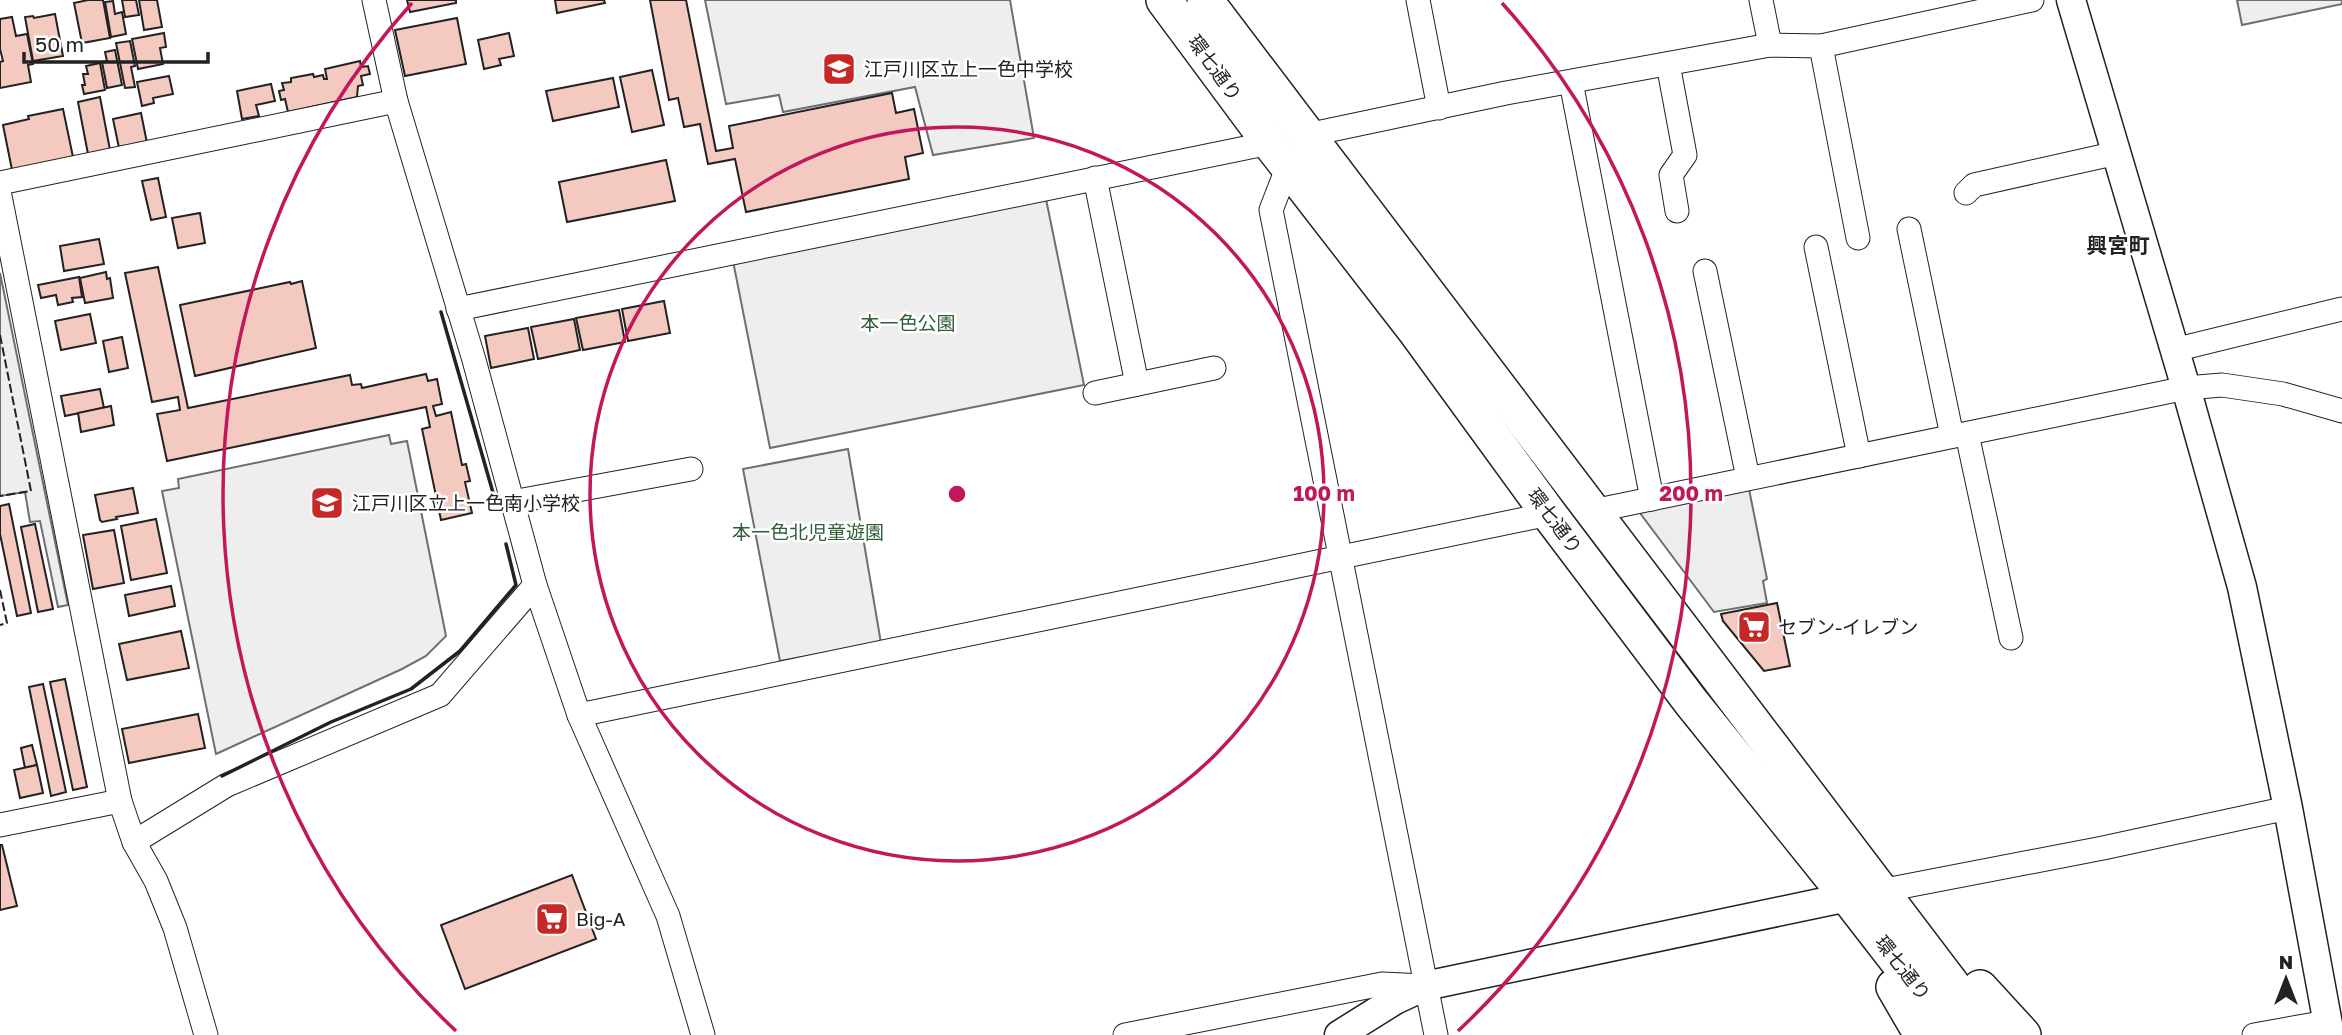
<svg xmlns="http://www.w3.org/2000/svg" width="2342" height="1035" font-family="'Golos Text','Noto Sans JP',sans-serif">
	<rect width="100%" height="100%" fill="#fff"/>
	<g fill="#eee" stroke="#6f6f6f" stroke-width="2">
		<polygon points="705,0 1010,0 1034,138 933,155 915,87 783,112 779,95 726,104"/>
		<polygon points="2237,0 2342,0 2342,4 2242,25"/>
		<polygon points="1046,199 1084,385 770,448 733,261"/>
		<polygon points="0,273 68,605 58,607 40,521 30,522 25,492 0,496"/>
		<polygon points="389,435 391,444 407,441 446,636 426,656 402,669 216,754 162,491 179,488 178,479"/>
		<polygon points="848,449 881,643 780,661 743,469"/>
	</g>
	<polygon fill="#ededed" stroke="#6f6f6f" stroke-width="2" points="1749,489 1767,579 1763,581 1767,603 1714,612 1637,509"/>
	<g fill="#f3c9c0" stroke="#222" stroke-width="2">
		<polygon points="88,0 103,0 110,38 82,43 74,3"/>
		<polygon points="122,0 136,0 139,15 125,17"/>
		<polygon points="139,0 157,0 162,27 144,30"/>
		<polygon points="407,0 456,0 456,3 410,12"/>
		<polygon points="555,0 604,0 605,3 557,13"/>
		<polygon points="650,0 686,0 716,151 733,148 729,126 892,93 896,113 914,109 923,153 905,157 909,179 746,212 735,159 708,164 700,124 684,127 678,98 669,100"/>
		<polygon points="113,1 115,14 122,12 126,34 111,37 105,2"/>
		<polygon points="55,14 63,56 33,61 25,17 33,16 34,18"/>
		<polygon points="12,17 16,36 27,34 33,64 28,65 31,82 0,88 0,62 3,61 0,49 0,19"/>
		<polygon points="457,18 466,64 405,76 395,30"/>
		<polygon points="164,33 166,47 160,48 163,64 138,69 132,39"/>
		<polygon points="509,33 514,56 499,59 501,65 484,69 478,40"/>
		<polygon points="130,41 135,66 131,67 135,87 125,88 116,43"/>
		<polygon points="115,50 122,85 107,88 102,62 107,61 105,52"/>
		<polygon points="360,61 361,67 368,66 370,74 361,76 363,85 358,86 357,97 288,112 285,99 281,100 279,91 284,90 282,83 291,82 291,78 313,74 314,77 323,75 324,79 327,79 325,69"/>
		<polygon points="100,63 105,90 84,94 82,85 85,85 83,74 88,74 86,66"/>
		<polygon points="652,70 664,125 632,132 620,77"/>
		<polygon points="169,76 173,94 153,98 154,103 142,106 137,82"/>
		<polygon points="613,78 619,107 553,121 546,91"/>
		<polygon points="271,84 275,101 256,105 259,116 242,119 237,91"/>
		<polygon points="100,97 110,150 88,154 78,102"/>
		<polygon points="63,109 73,157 12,170 3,125 29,119 28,116"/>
		<polygon points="141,113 147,143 119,148 113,119"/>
		<polygon points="666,160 675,201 567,222 559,182"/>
		<polygon points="158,178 166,217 151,220 142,181"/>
		<polygon points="200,213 205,243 178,248 172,218"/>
		<polygon points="99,239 104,264 64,271 60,246"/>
		<polygon points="158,267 188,408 350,375 352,385 361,384 362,388 426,374 428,381 437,379 442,404 433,406 436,416 451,412 462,465 466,464 470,481 465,482 472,513 441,520 422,429 430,427 426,407 167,461 157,414 180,410 178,397 152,402 125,273"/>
		<polygon points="106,272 107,279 110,278 113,298 85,303 80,278"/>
		<polygon points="79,277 82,297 72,298 73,302 58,305 56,295 41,298 38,285"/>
		<polygon points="302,281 316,348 195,376 180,305 290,282 291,284"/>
		<polygon points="664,301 670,333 628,341 622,309"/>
		<polygon points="619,310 625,342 583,350 576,318"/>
		<polygon points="90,314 96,343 61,350 55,321"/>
		<polygon points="574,319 580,350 538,359 531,327"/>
		<polygon points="528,328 534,359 491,368 485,336"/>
		<polygon points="122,337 128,368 109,372 103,341"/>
		<polygon points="100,389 104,408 65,416 61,396"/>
		<polygon points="111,406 114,425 81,432 78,413"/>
		<polygon points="133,488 138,513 116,517 117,519 102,522 100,520 95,495"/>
		<polygon points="9,504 31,613 17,616 0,534 0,506"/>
		<polygon points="156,519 167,573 131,580 121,526"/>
		<polygon points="35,524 53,609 38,612 21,527"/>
		<polygon points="114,530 124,583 93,589 83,535"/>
		<polygon points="171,586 175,606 129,616 125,595"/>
		<polygon points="1777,603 1790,666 1764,671 1723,621 1721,614"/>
		<polygon points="181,631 189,668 127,680 119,644"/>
		<polygon points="65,679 87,787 73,790 50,682"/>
		<polygon points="43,684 66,792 51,796 29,687"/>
		<polygon points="198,714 205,748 129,763 122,729"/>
		<polygon points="32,745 37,765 25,768 21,748"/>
		<polygon points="37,765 43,793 20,798 14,770"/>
		<polygon points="0,845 2,845 17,906 0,910"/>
		<polygon points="572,875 596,939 465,989 441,925"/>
	</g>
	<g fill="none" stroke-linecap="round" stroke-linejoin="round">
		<defs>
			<g id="minor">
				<polyline points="374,0 396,101 474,360 535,585 579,715 668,916 703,1035"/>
				<polyline points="1418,0 1439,108"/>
				<polyline points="1761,0 1770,45"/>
				<polyline points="1821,46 1858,238"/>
				<polyline points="1668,64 1685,155 1671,175 1677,211"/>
				<polyline points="1571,82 1652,499"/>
				<polyline points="1307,135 1506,93 1770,45 1821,46 2032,0"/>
				<polyline points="1288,166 1271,210 1436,1035"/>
				<polyline points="1095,178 1137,384"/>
				<polyline points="0,183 396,101"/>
				<polyline points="1966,193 1974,185 2117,153"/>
				<polyline points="0,196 120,801 134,842 156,881 175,928 206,1035"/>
				<polyline points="1909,229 1952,436"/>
				<polyline points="1816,247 1859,456"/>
				<polyline points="1705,271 1748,478"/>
				<polyline points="458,309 1270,143"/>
				<polyline points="2174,350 2342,309"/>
				<polyline points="1095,393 1214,368"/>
				<polyline points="1967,434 2011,638"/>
				<polyline points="512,502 691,469"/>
				<polyline points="1593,511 2186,388 2222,385 2283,394 2342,411"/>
				<polyline points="579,715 1549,514"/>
				<polyline points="0,825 120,801"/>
				<polyline points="134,842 227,785 440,695 535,585"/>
				<polyline points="1880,891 2103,848 2288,808"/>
				<polyline points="1125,1035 1382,984 1425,986"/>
				<polyline points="2254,1035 2327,1022"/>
			</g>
			<g id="tertiary">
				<polyline points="2071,0 2186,388 2242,587 2288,808 2330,1035"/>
				<polyline points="1339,1035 1395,1000 1425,986 1867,893"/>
			</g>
			<g id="primary">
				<polyline points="1164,0 1270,143 1415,330 1549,514 1691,702 1848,897 1955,1035"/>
				<polyline points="1205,0 1990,1035"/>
				<polyline points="1894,987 1922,1035"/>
				<polyline points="1980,988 2023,1035"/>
			</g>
		</defs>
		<use href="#minor" stroke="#222" stroke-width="25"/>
		<use href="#tertiary" stroke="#222" stroke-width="31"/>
		<use href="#primary" stroke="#222" stroke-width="38"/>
		<use href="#minor" stroke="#fff" stroke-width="23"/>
		<use href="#tertiary" stroke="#fff" stroke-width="28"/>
		<use href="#primary" stroke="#fff" stroke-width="35"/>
		<g stroke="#222" stroke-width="2" stroke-dasharray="9 3.5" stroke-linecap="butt">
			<polyline points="0,335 31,491 0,496"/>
			<polyline points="0,590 7,623 0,625"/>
		</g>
		<g stroke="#222" stroke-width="3.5">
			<polyline points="441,312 498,510"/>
			<polyline points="222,776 331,722 411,689 460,651 516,585 506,544"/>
		</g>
	</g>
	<g fill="none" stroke="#c2185b" stroke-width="3.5">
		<circle cx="957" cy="494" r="367"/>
		<path d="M456 1031A734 734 0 0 1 412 3M1502 3A734 734 0 0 1 1458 1031"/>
	</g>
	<defs>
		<symbol id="school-square" viewBox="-11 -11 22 22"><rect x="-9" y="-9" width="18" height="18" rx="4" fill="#c62828" stroke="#fff"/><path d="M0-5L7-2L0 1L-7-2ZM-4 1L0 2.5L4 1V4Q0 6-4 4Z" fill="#fff"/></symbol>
		<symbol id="supermarket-square" viewBox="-11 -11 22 22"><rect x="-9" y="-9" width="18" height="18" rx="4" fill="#c62828" stroke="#fff"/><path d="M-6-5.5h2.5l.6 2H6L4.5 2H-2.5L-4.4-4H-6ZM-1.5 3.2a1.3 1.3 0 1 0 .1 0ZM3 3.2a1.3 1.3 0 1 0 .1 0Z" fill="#fff"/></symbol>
	</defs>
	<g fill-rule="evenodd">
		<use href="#school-square" x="820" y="50" width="38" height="38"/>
		<use href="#school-square" x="308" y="484" width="38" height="38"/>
		<use href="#supermarket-square" x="1735" y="608" width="38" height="38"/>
		<use href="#supermarket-square" x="533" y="900" width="38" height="38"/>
	</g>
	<g text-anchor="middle" stroke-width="5" stroke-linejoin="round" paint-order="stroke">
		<g font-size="19" fill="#222" stroke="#fff">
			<text transform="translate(1215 68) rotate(54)" y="7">環七通り</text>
			<text transform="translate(1555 521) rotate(53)" y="7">環七通り</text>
			<text transform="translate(1903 968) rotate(52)" y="7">環七通り</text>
		</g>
		<g font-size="19" fill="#222" stroke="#fff" text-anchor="start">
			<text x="864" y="76">江戸川区立上一色中学校</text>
			<text x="352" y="510">江戸川区立上一色南小学校</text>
			<text x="1778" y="634">セブン-イレブン</text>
			<text x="576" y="926">Big-A</text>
		</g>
		<g font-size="19" fill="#2f5e38" stroke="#fff">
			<text x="908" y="330">本一色公園</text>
			<text x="808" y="539">本一色北児童遊園</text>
		</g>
		<g font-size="21" font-weight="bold" fill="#222" stroke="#fff">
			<text x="2118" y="253">興宮町</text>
		</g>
	</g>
	<circle cx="957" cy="494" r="10" fill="#c2185b" stroke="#fff" stroke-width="3.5"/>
	<g font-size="21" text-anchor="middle" font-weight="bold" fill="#c2185b" stroke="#fff" stroke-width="5" stroke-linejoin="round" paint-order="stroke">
		<text x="1324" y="501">100 m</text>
		<text x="1691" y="501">200 m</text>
	</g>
	<g transform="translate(2286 979)" stroke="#ffffff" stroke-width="5" paint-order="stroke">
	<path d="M0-5L12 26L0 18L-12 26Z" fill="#222222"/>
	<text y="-10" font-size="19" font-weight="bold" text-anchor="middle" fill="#222222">N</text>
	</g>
	<path d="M24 52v10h184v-10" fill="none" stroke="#222222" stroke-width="3.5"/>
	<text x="35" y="52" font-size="21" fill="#222222" stroke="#ffffff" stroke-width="5" paint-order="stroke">50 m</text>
</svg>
